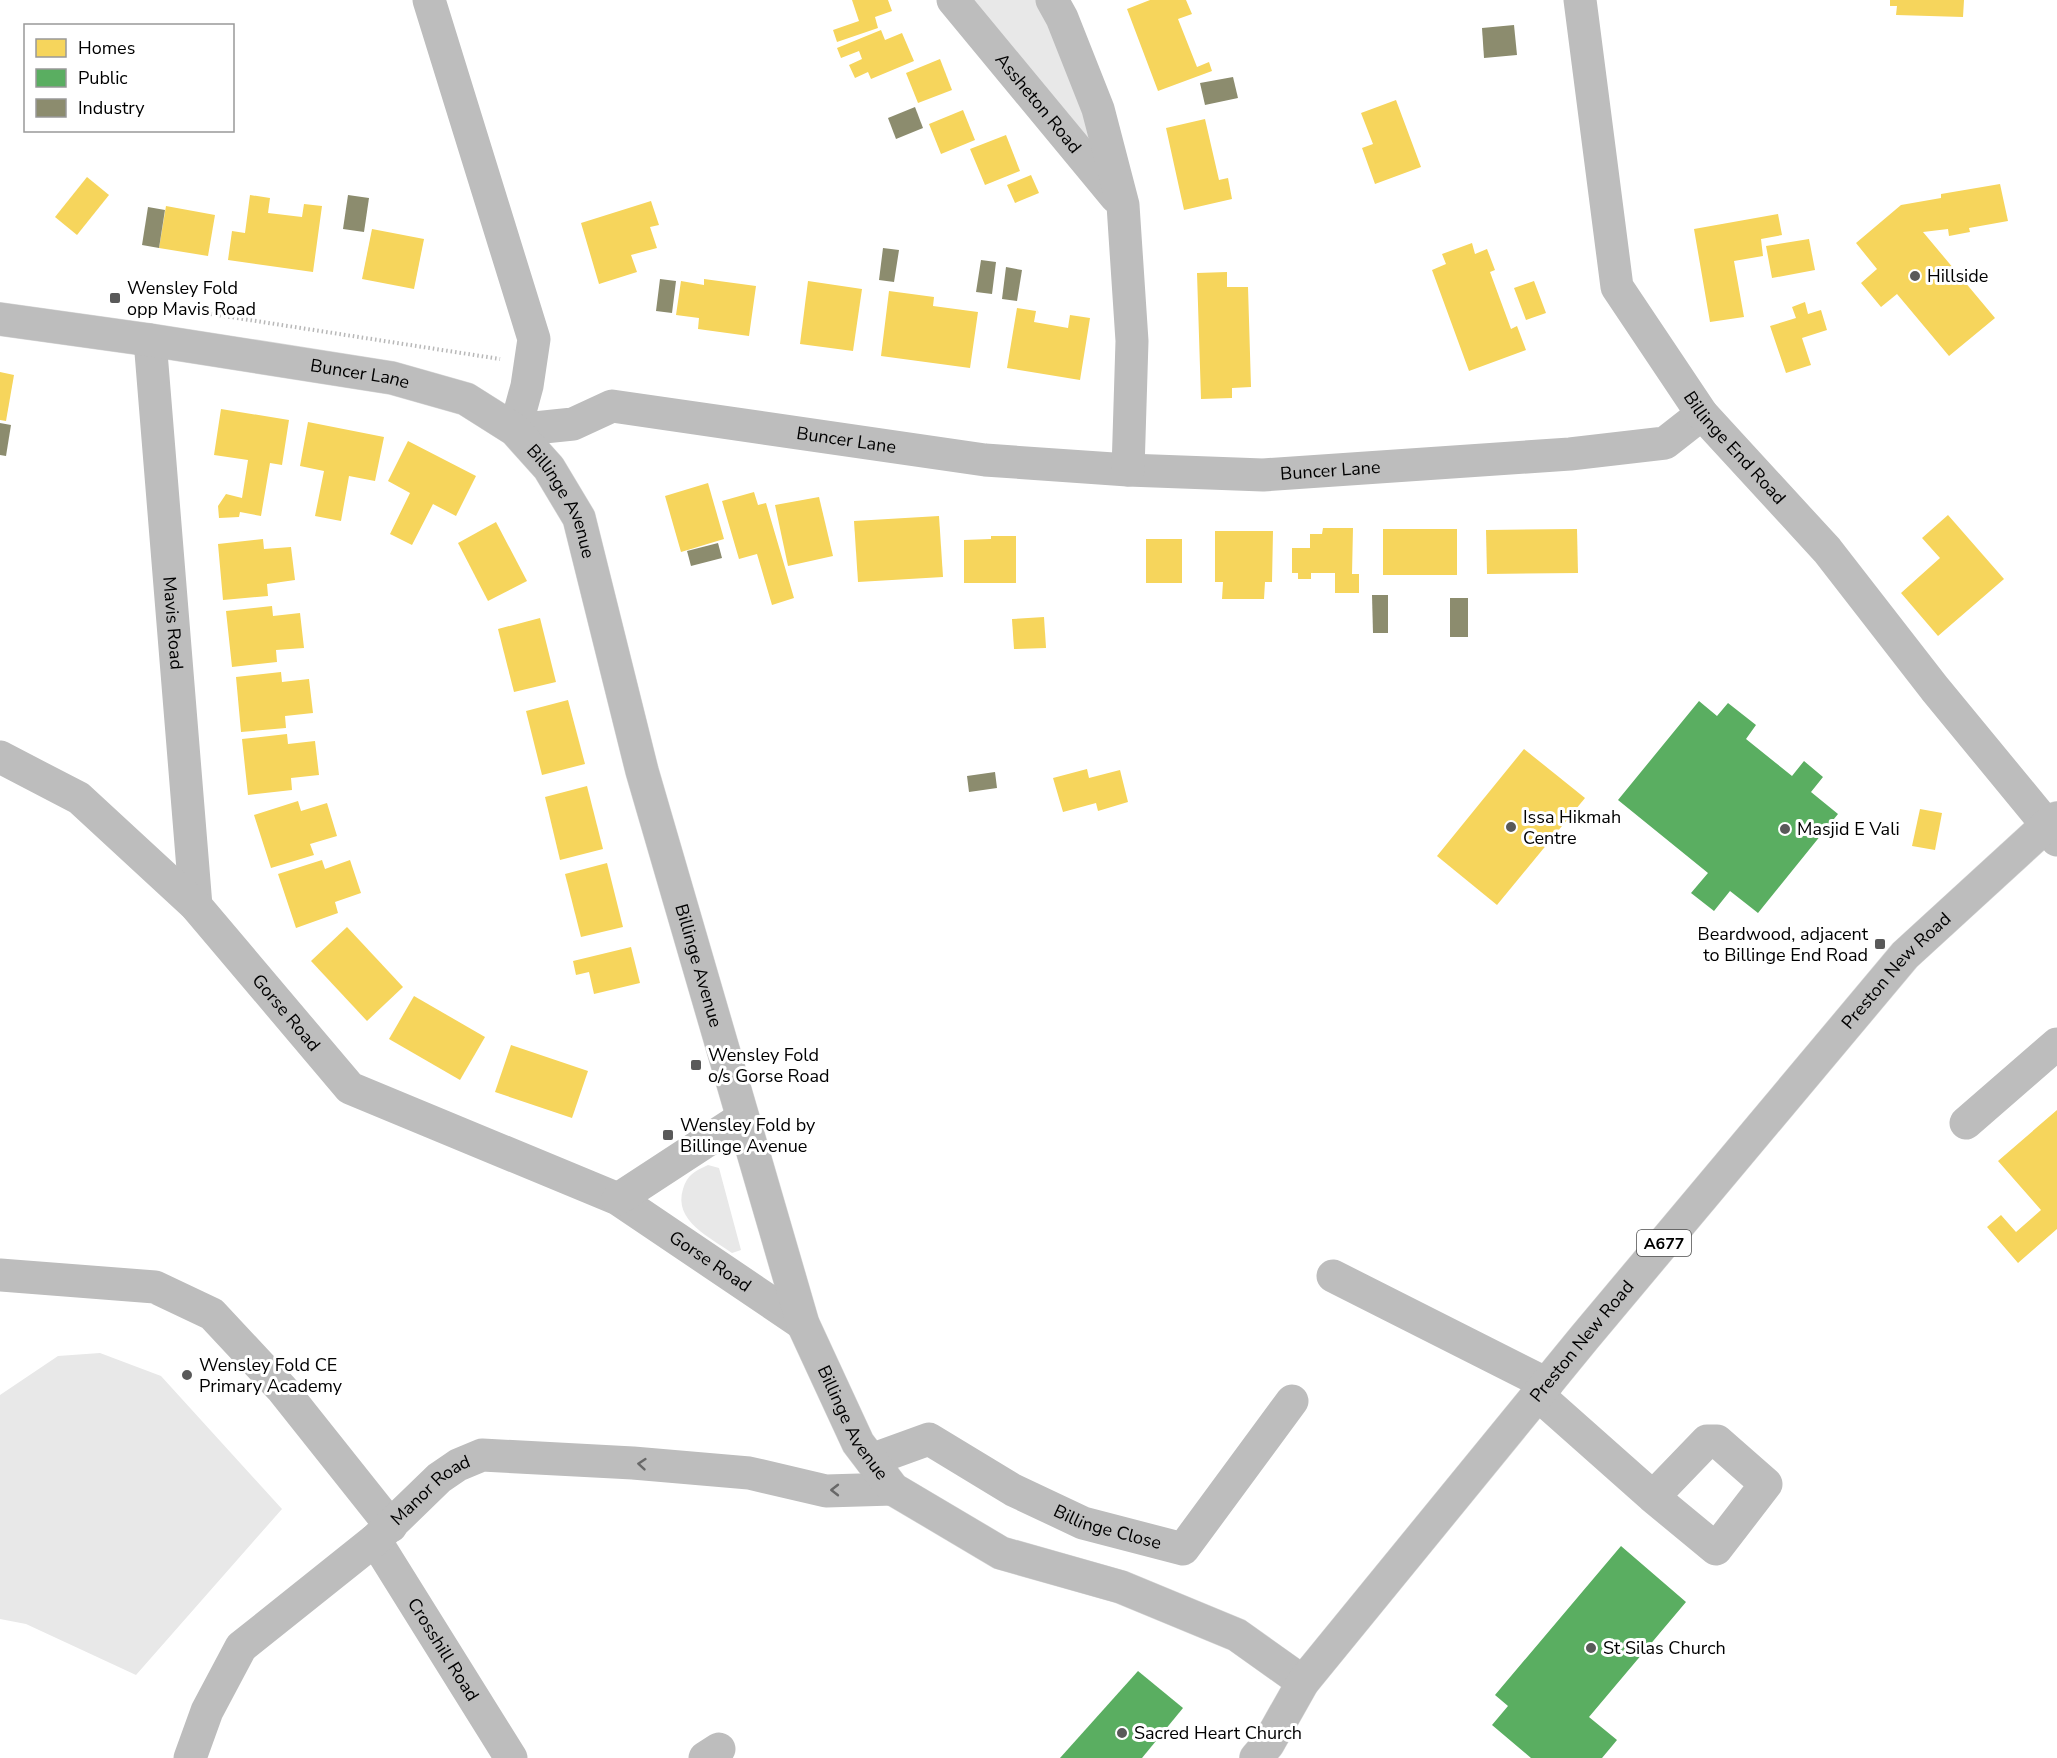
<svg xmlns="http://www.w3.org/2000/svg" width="2057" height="1758" font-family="'Nunito Sans',sans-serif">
	<rect width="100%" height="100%" fill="#fff"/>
	<g fill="#e8e8e8">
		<polygon points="970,0 1038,0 1096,144 1089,150"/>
		<path d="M708 1165 719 1168 741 1250 732 1253C710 1237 673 1221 683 1189 687 1175 695 1171 708 1165Z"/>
		<polygon points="100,1353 161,1376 282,1509 136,1675 26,1624 0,1619 0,1395 58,1356"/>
	</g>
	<g fill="#f6d55c">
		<polygon points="852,0 888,0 892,11 875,17 878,28 837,42 833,30 859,21"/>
		<polygon points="1150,0 1186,0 1192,14 1178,19 1197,67 1209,62 1212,71 1158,91 1127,9"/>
		<polygon points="1890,0 1964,0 1963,17 1896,15 1897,6 1890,6"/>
		<polygon points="881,30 885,40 902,33 914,61 871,79 868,72 855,78 849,65 862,59 859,51 841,58 837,48"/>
		<polygon points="940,59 952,90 918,103 906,73"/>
		<polygon points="1396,100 1421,167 1375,184 1362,148 1373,144 1361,113"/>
		<polygon points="963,110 975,140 941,154 929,124"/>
		<polygon points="1205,119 1219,180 1228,178 1232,199 1184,210 1166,128"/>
		<polygon points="1006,135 1020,171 985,185 970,149"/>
		<polygon points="1031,175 1039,193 1015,203 1007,185"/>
		<polygon points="87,177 109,195 77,235 55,217"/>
		<polygon points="2000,184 2008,221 1969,228 1970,232 1949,236 1948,229 1923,232 1995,318 1949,356 1897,294 1881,307 1861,283 1877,269 1856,243 1901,205 1941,198 1941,194"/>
		<polygon points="250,195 270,198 268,213 302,217 304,204 322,206 313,272 228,260 232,231 245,233"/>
		<polygon points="651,201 659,225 650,227 657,248 631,255 637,272 599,284 581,223"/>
		<polygon points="166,206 215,215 208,256 159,248"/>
		<polygon points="1778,214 1782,235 1761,239 1763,256 1734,261 1744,317 1710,322 1694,229"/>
		<polygon points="372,229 424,239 414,289 362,279"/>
		<polygon points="1809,239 1815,270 1772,278 1766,246"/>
		<polygon points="1472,243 1475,254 1487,249 1495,270 1490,272 1511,329 1517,326 1526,350 1469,371 1432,270 1446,264 1442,254"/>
		<polygon points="1227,272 1227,287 1248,287 1251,387 1232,388 1232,398 1201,399 1197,273"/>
		<polygon points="704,279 756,286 749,336 698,329 699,318 676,315 681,281 704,285"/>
		<polygon points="808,281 862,289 853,351 800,344"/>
		<polygon points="1534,281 1546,313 1526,320 1514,288"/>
		<polygon points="889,291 934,297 933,306 978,312 970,368 881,356"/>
		<polygon points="1805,302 1808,314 1821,310 1827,330 1802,338 1811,365 1786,373 1770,326 1796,318 1792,307"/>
		<polygon points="1017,308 1036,311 1034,322 1068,328 1070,315 1090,318 1080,380 1007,368"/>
		<polygon points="0,372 14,375 6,421 0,420"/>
		<polygon points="221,409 289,420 282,465 270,463 261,516 240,512 239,517 219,518 218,506 226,494 242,498 248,460 214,455"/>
		<polygon points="308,422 384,437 375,481 349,476 341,521 315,516 324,471 300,466"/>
		<polygon points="408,441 476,476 456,516 433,504 412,545 390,534 410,493 388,481"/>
		<polygon points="708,483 724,539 681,552 665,496"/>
		<polygon points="754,492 758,505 766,503 794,598 772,605 757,554 739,559 722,501"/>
		<polygon points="819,497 833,556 788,566 775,505"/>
		<polygon points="1948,515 2004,579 1938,636 1901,593 1940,558 1922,538"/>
		<polygon points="939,516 943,577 858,582 854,521"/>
		<polygon points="496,522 527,581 488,601 458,543"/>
		<polygon points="1323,528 1353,528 1352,574 1359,574 1359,593 1335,593 1335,573 1311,573 1311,579 1298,579 1298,573 1292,573 1292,548 1310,548 1310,534 1322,534"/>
		<rect x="1383" y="529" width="74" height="46"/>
		<polygon points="1577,529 1578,573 1487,574 1486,530"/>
		<polygon points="1215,531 1273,531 1272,582 1265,582 1264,599 1222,599 1223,582 1215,582"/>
		<polygon points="991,536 1016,536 1016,583 964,583 964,540 991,539"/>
		<polygon points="263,539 264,549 291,547 295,580 267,584 268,596 223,600 218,544"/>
		<rect x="1146" y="539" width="36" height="44"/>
		<polygon points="272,606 273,616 300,613 304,648 276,650 277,662 232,667 226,611"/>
		<polygon points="1044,617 1046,648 1014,649 1012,619"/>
		<polygon points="540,618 556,682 514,692 498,629"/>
		<polygon points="281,672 282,682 309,679 313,713 285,716 286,728 241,732 236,677"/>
		<polygon points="568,700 585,764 542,775 526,711"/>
		<polygon points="287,734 288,744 315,741 319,775 291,778 292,790 248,795 242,739"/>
		<polygon points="1524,749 1585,798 1497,905 1437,856"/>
		<polygon points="1087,769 1089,778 1120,770 1128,802 1098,811 1096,803 1063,812 1053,778"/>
		<polygon points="587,786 603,849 560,860 545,797"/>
		<polygon points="298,801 301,811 327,803 337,836 310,844 314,855 271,868 254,815"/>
		<polygon points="1920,809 1942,813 1935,850 1912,846"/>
		<polygon points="322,860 325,869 350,860 361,893 335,902 338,913 296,928 278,874"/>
		<polygon points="607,863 623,927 581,937 565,874"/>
		<polygon points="347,927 403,987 367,1021 311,961"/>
		<polygon points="631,947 640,983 594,994 589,972 576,975 573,961"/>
		<polygon points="414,996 485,1037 460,1080 389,1039"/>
		<polygon points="511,1045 588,1071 572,1118 495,1092"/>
		<polygon points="2057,1110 2057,1229 2018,1263 1987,1227 2001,1215 2016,1232 2041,1210 1998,1161"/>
	</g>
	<g fill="#5aae61">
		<polygon points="1699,701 1717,716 1728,703 1756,725 1746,739 1792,776 1804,761 1823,777 1811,792 1838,814 1758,913 1730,891 1714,911 1691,893 1708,873 1618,800"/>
		<polygon points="1621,1546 1686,1602 1589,1717 1617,1740 1602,1758 1531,1758 1492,1725 1508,1706 1495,1695"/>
		<polygon points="1138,1671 1183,1708 1142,1758 1060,1758"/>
	</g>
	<g fill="#8c8c6e">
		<polygon points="1514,25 1517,55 1484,58 1482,28"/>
		<polygon points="1233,77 1238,98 1205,105 1200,83"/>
		<polygon points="915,107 923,128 896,139 888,118"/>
		<polygon points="348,195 369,198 364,232 343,229"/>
		<polygon points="148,207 165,210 159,248 142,245"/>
		<polygon points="883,248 899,250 894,282 879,280"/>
		<polygon points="981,260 996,262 992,294 976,292"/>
		<polygon points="1006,267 1022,270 1017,301 1002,299"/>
		<polygon points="660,279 676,281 672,313 656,311"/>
		<polygon points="0,423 11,425 6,456 0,455"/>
		<polygon points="718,543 722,558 691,566 687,551"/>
		<polygon points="1372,595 1388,595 1388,633 1373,633"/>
		<rect x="1450" y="598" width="18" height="39"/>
		<polygon points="995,772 997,788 969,792 967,776"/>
	</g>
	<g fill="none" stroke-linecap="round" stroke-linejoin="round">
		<defs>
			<g id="major">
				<path id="s9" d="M0 319 150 340 392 378 466 399 515 430 549 468 579 518 642 771 803 1324 858 1443 893 1489 1001 1553 1121 1587 1237 1635 1303 1682"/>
			</g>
			<g id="highway">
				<path id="s10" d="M1256 1758 1268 1744 1303 1682 1584 1338 1905 955 2047 825 2057 818"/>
			</g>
		</defs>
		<use href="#major" stroke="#dbdbdb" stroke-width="34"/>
		<use href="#highway" stroke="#dbdbdb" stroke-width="34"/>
		<polyline stroke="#b8b8b8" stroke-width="4" stroke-dasharray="1.5 3" stroke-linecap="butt" points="166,307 500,359"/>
		<g stroke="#bdbdbd" stroke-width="33">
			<path id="s1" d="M429 0 534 339 527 386 515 430 573 424 612 406 985 460 1128 470 1263 475 1570 454 1665 443 1702 414"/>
			<path id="s2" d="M953 0 1116 197"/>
			<polyline points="1052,0 1062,18 1098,109 1123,205 1132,341 1128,470"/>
			<path id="s3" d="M1580 0 1617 287 1702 414 1827 550 1935 689 2047 825 2057 840"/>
			<path id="s4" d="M150 340 196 906"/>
			<path id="s5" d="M0 757 79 798 196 906 350 1088 618 1199 803 1324"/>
			<polyline points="1966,1123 2057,1044"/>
			<polyline points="618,1199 742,1118"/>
			<polyline points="0,1275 155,1287 212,1314 282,1389 391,1526"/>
			<polyline points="1333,1276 1547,1384"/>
			<polyline points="1538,1395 1653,1497 1716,1549 1766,1484 1717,1441 1707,1441 1653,1497"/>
			<path id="s6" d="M871 1460 929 1439 1013 1490 1083 1523 1183 1549 1292 1401"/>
			<path id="s7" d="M375 1540 511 1758"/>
			<path id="s8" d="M190 1758 207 1711 241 1647 375 1540 439 1478 458 1465 482 1455 633 1463 749 1473 826 1491 893 1489"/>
			<polyline points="705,1758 719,1749"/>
		</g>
		<use href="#major" stroke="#bdbdbd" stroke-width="33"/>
		<use href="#highway" stroke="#bdbdbd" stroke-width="33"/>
	</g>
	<defs><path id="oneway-chevron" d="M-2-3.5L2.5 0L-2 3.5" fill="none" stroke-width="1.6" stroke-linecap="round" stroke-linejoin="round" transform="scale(1.5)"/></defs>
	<g stroke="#686868">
		<use href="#oneway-chevron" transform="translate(642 1464) rotate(-175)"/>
		<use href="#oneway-chevron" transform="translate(835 1490) rotate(180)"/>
	</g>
	<g fill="#595959" stroke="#fff" stroke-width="2">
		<circle cx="1915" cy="276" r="6"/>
		<rect x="109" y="292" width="12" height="12" rx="3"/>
		<circle cx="1511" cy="827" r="6"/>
		<circle cx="1785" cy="829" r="6"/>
		<rect x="1874" y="938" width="12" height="12" rx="3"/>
		<rect x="690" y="1059" width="12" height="12" rx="3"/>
		<rect x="662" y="1129" width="12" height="12" rx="3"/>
		<circle cx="187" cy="1375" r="6"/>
		<circle cx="1591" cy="1648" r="6"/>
		<circle cx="1122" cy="1733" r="6"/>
	</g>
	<g text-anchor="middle" stroke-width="6" stroke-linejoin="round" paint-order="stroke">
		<rect fill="#fff" stroke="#4c4c4c" stroke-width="1.5" x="1637" y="1230" width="54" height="26" rx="4.5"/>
		<g font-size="16" font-weight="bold" fill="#000">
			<text x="1664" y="1249">A677</text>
		</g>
		<g font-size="18" fill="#000" stroke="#fff">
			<text dy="6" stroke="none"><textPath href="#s2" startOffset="134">Assheton Road</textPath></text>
			<text dy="6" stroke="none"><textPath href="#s9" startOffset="364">Buncer Lane</textPath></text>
			<text dy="6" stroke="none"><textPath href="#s1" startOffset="786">Buncer Lane</textPath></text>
			<text dy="6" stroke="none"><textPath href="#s3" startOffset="489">Billinge End Road</textPath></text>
			<text dy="6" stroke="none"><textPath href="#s1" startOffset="1272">Buncer Lane</textPath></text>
			<text dy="6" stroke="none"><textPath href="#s9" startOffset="618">Billinge Avenue</textPath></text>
			<text dy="6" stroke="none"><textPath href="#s4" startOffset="284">Mavis Road</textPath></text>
			<text dy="6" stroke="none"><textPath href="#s9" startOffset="1104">Billinge Avenue</textPath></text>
			<text dy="6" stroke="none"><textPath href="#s10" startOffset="1016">Preston New Road</textPath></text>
			<text dy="6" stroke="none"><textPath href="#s5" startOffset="388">Gorse Road</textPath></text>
			<text dy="6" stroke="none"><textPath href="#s5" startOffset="888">Gorse Road</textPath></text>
			<text dy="6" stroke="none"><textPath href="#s10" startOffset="530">Preston New Road</textPath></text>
			<text dy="6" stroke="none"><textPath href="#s9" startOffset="1588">Billinge Avenue</textPath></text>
			<text dy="6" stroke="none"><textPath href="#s8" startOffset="369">Manor Road</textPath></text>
			<text dy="6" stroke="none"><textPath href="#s6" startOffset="262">Billinge Close</textPath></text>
			<text dy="6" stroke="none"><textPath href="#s7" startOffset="129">Crosshill Road</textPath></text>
		</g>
		<g font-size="18" fill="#000" stroke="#fff" text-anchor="start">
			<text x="1927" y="282">Hillside</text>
			<text x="127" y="294">Wensley Fold<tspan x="127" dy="21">opp Mavis Road</tspan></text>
			<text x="1523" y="823">Issa Hikmah<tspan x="1523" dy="21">Centre</tspan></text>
			<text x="1797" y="835">Masjid E Vali</text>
			<text x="1868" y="940" text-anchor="end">Beardwood, adjacent<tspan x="1868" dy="21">to Billinge End Road</tspan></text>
			<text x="708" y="1061">Wensley Fold<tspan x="708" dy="21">o/s Gorse Road</tspan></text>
			<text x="680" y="1131">Wensley Fold by<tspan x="680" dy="21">Billinge Avenue</tspan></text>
			<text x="199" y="1371">Wensley Fold CE<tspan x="199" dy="21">Primary Academy</tspan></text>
			<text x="1603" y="1654">St Silas Church</text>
			<text x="1134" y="1739">Sacred Heart Church</text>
		</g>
	</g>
	<rect x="24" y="24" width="210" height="108" fill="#ffffff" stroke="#999999" stroke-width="1.5"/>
	<rect x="36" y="39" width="30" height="18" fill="#f6d55c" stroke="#999999" stroke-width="1.5"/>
	<text x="78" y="54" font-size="18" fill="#000000">Homes</text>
	<rect x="36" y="69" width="30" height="18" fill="#5aae61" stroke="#999999" stroke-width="1.5"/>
	<text x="78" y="84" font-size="18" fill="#000000">Public</text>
	<rect x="36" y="99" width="30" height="18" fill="#8c8c6e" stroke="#999999" stroke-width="1.5"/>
	<text x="78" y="114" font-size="18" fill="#000000">Industry</text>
</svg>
